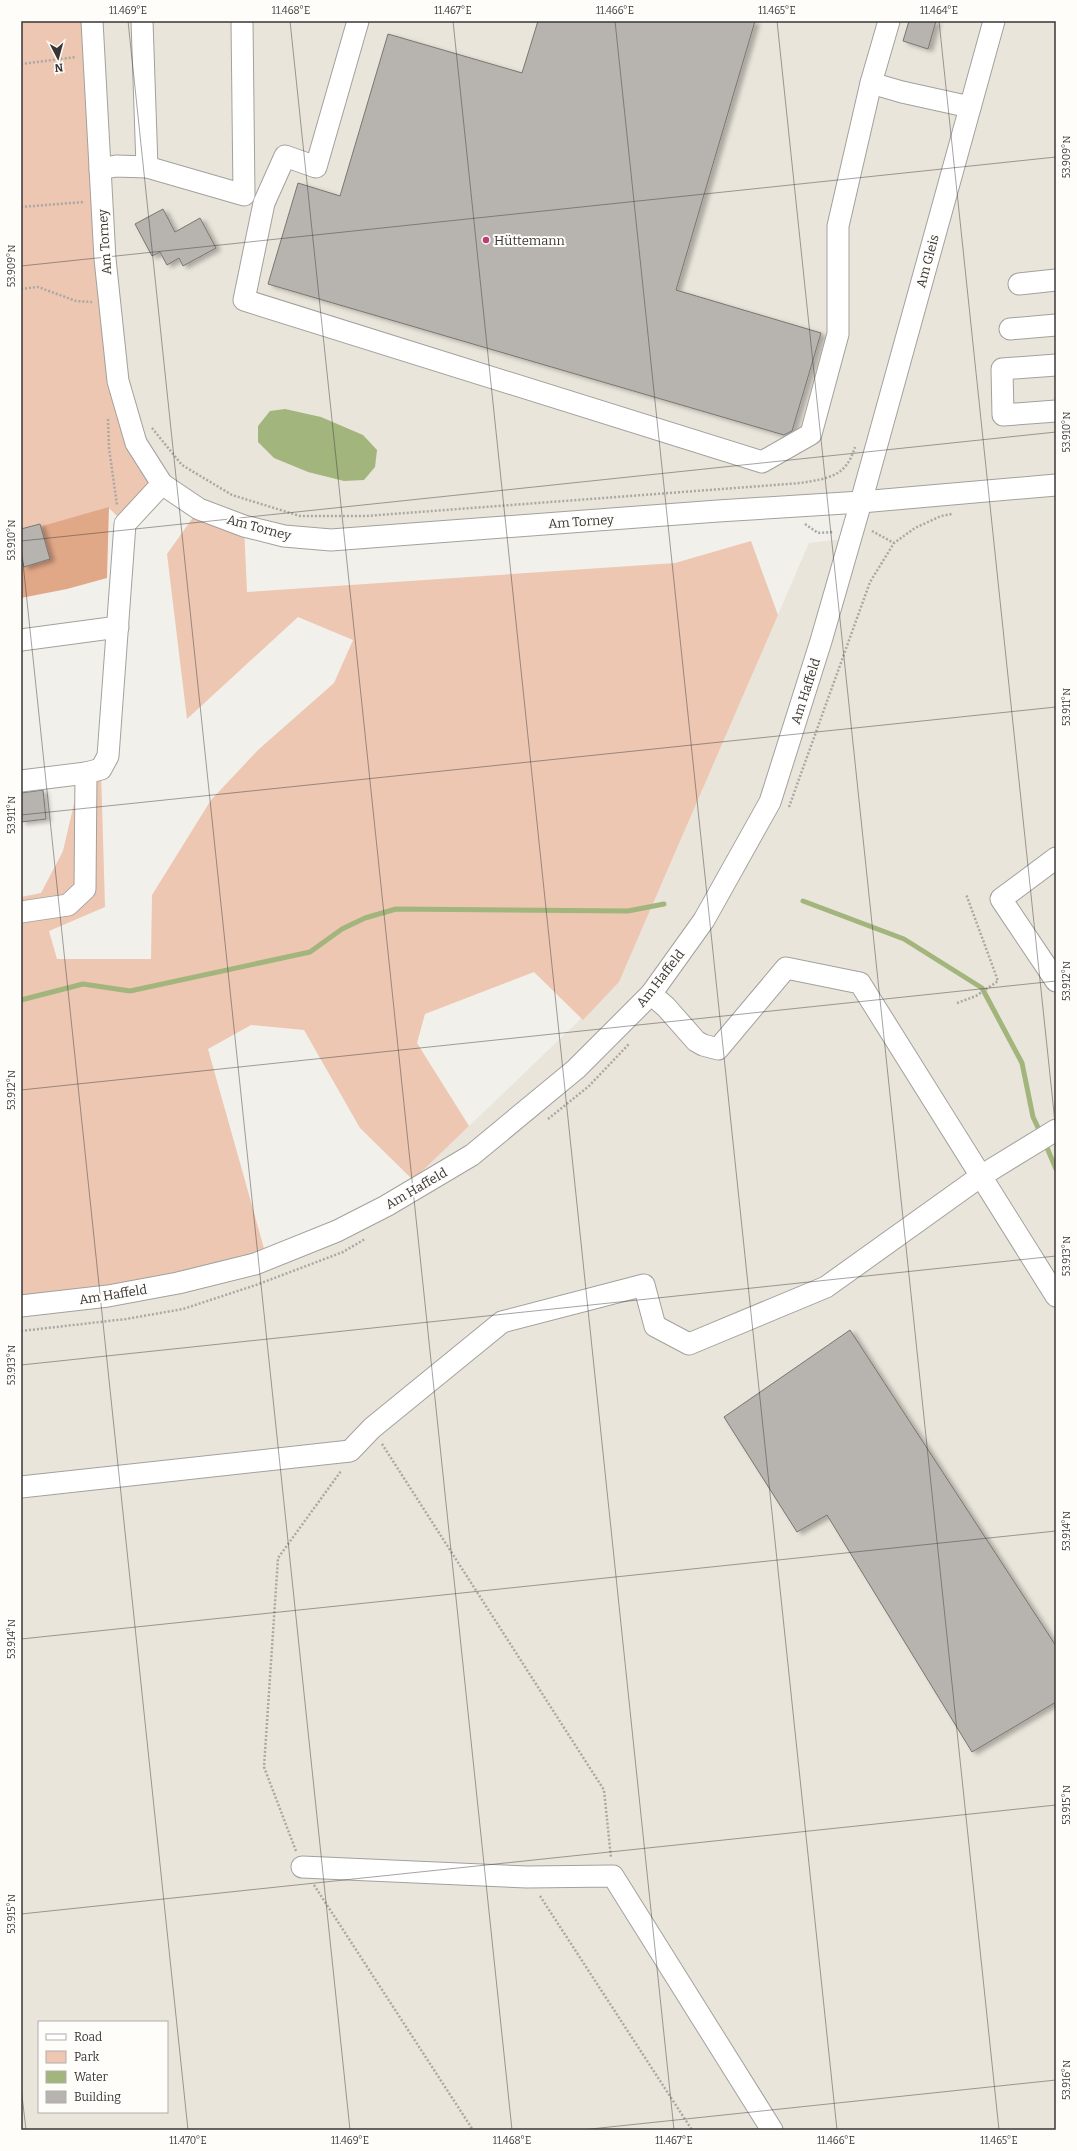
<svg xmlns="http://www.w3.org/2000/svg" width="1077" height="2151" font-family="Bitter,serif">
	<defs>
		<filter id="shadow"><feDropShadow dx="4.5" dy="2.5" stdDeviation="2" flood-color="#0004"/></filter>
	</defs>
	<rect width="100%" height="100%" fill="#f2f0eb"/>
	<path fill="#eae5da" fill-rule="evenodd" d="M89 21H1056V2130H21V1306L108 1296 337 1231 413 1180 619 982 809 543 851 538 861 503 284 536 162 484 118 381ZM39 2022H167V2112H39Z"/>
	<g fill="#edc7b2">
		<polygon points="21,21 89,21 118,381 162,484 125,524 109,508 21,532"/>
		<polygon points="199,509 244,526 247,592 675,563 751,541 778,615 619,982 583,1020 534,972 425,1014 417,1043 469,1126 413,1180 360,1128 304,1030 251,1025 208,1049 267,1259 21,1306 21,897 41,893 63,851 76,795 74,774 101,769 105,907 49,931 57,959 151,959 152,895 211,800 258,750 334,683 353,640 298,617 187,719 167,554"/>
	</g>
	<polygon fill="#e1a888" points="109,507 107,578 67,589 21,598 21,532"/>
	<polygon fill="#a2b57c" points="285,409 321,417 363,435 377,450 375,467 364,480 344,481 308,472 274,458 258,442 258,426 270,411"/>
	<g fill="none" stroke-linecap="round" stroke-linejoin="round">
		<g stroke="#a2b57c" stroke-width="5">
			<polyline points="803,901 904,939 982,988 1022,1063 1033,1117 1041,1134"/>
			<polyline points="21,1000 83,984 130,991 310,952 342,929 365,918 396,909 628,911 664,904"/>
			<polyline points="1045,1143 1056,1169"/>
		</g>
	</g>
	<g fill="#b7b4b0" stroke="#797672" filter="url(#shadow)">
		<polygon points="538,21 755,21 676,290 821,333 792,431 784,435 268,284 298,183 340,196 388,34 522,73"/>
		<polygon points="909,21 936,21 928,49 903,41"/>
		<polygon points="163,209 175,232 200,218 216,248 183,266 179,258 167,265 160,252 152,256 135,224"/>
		<polygon points="40,524 50,559 24,567 21,555 21,529"/>
		<polygon points="43,790 46,819 21,822 21,793"/>
		<polygon points="850,1330 1056,1646 1056,1702 972,1752 827,1515 797,1532 724,1417"/>
	</g>
	<g fill="none" stroke-linecap="round" stroke-linejoin="round">
		<defs>
			<g id="minor">
				<polyline points="92,21 105,259 118,381 136,443 162,484 199,509 244,526 284,536 331,540 718,511 861,502 1056,485"/>
				<polyline points="142,21 147,167"/>
				<polyline points="358,21 316,167 285,156 264,203 244,300 762,462 811,434 838,334 838,226 871,83"/>
				<polyline points="889,21 871,83 902,92 970,107"/>
				<polyline points="100,169 116,166 147,167 244,195 242,21"/>
				<polyline points="1019,284 1056,280"/>
				<polyline points="1010,329 1056,325"/>
				<polyline points="1056,365 1002,369 1003,415 1056,411"/>
				<polyline points="21,640 118,627"/>
				<polyline points="21,781 86,773"/>
				<polyline points="1056,858 1001,899 1056,981"/>
				<polyline points="21,912 68,905 85,889 86,773 101,769 108,756 125,524 162,484"/>
				<polyline points="651,994 666,1007 696,1041 703,1045 718,1049 786,968 860,983 1056,1296"/>
				<polyline points="21,1306 108,1296 178,1283 255,1264 337,1231 386,1206 472,1155 576,1069 651,994 704,920 770,802 821,641 861,502 994,21"/>
				<polyline points="21,1487 350,1451 372,1428 502,1322 644,1285 655,1326 689,1344 826,1287 981,1176 1056,1130"/>
				<polyline points="302,1867 527,1877 613,1876 772,2130"/>
			</g>
		</defs>
		<use href="#minor" stroke="#a3a19d" stroke-width="23"/>
		<g stroke="#aaa8a4" stroke-width="2.5" stroke-dasharray="2 2" stroke-linecap="butt">
			<polyline points="21,64 76,57"/>
			<polyline points="21,207 84,202"/>
			<polyline points="21,289 38,287 76,301 92,302"/>
			<polyline points="108,419 109,448 117,505"/>
			<path d="M152 428 182 465 232 495 300 516H366L801 483C829 478 846 477 855 447"/>
			<polyline points="805,524 818,533 833,532"/>
			<polyline points="872,531 894,543"/>
			<polyline points="789,807 870,582 894,543 915,528 941,516 952,514"/>
			<polyline points="957,1003 976,996 998,981 966,894"/>
			<polyline points="548,1119 589,1086 629,1044"/>
			<polyline points="21,1331 126,1319 183,1309 256,1285 343,1252 365,1239"/>
			<polyline points="382,1444 604,1790 611,1858"/>
			<polyline points="296,1851 264,1767 278,1558 341,1471"/>
			<polyline points="314,1885 473,2130"/>
			<polyline points="540,1896 692,2130"/>
		</g>
		<use href="#minor" stroke="#fff" stroke-width="21"/>
	</g>
	<path fill="none" stroke="#373635" stroke-width="1" stroke-opacity="0.45" d="M128 21 350 2130M290 21 512 2130M453 21 674 2130M615 21 837 2130M777 21 999 2130M939 21 1056 1132M21 266 1056 157M21 541 1056 432M21 544 188 2130M21 815 1056 707M21 1090 1056 981M21 1365 1056 1256M21 1639 1056 1531M21 1914 1056 1805M21 2087 26 2130M581 2130 1056 2080"/>
	<circle fill="#c33a77" stroke="#fffdfa" stroke-width="1.5" cx="486" cy="240" r="4"/>
	<g text-anchor="middle" stroke-width="4" stroke-linejoin="round" paint-order="stroke">
		<g font-size="13" fill="#373635" stroke="#fffdfa" text-anchor="start">
			<text x="494" y="245">Hüttemann</text>
		</g>
		<g font-size="13" fill="#373635" stroke="#fffdfa">
			<text transform="translate(104 242) rotate(-94)" y="5">Am Torney</text>
			<text transform="translate(927 261) rotate(-75)" y="5">Am Gleis</text>
			<text transform="translate(581 521) rotate(-4)" y="5">Am Torney</text>
			<text transform="translate(259 527) rotate(15)" y="5">Am Torney</text>
			<text transform="translate(805 691) rotate(-72)" y="5">Am Haffeld</text>
			<text transform="translate(660 978) rotate(-52)" y="5">Am Haffeld</text>
			<text transform="translate(416 1188) rotate(-30)" y="5">Am Haffeld</text>
			<text transform="translate(113 1294) rotate(-9)" y="5">Am Haffeld</text>
		</g>
	</g>
	<rect width="1077" height="2151" fill="none" stroke="#fffdfa" stroke-width="44"/>
	<rect x="38" y="2021" width="130" height="92" fill="#fffdfa" stroke="#afadab"/>
	<rect x="46" y="2034" width="20" height="6" fill="#ffffff" stroke="#afadab"/>
	<text x="74" y="2041" font-size="12" fill="#373635">Road</text>
	<rect x="46" y="2051" width="20" height="12" fill="#edc7b2" stroke="#afadab"/>
	<text x="74" y="2061" font-size="12" fill="#373635">Park</text>
	<rect x="46" y="2071" width="20" height="12" fill="#a2b57c" stroke="#afadab"/>
	<text x="74" y="2081" font-size="12" fill="#373635">Water</text>
	<rect x="46" y="2091" width="20" height="12" fill="#b7b4b0" stroke="#afadab"/>
	<text x="74" y="2101" font-size="12" fill="#373635">Building</text>
	<g transform="translate(58 58) rotate(174)" stroke="#fffdfa" stroke-width="3" paint-order="stroke">
	<path d="M0-3L7 15L0 10L-7 15Z" fill="#373635"/>
	<text y="-6" font-size="11" font-weight="bold" text-anchor="middle" fill="#373635">N</text>
	</g>
	<rect x="22" y="22" width="1033" height="2107" fill="none" stroke="#373635" stroke-width="1.5"/>
	<g font-size="10" text-anchor="middle" fill="#373635">
		<text x="128" y="14">11.469°E</text>
		<text x="291" y="14">11.468°E</text>
		<text x="453" y="14">11.467°E</text>
		<text x="615" y="14">11.466°E</text>
		<text x="777" y="14">11.465°E</text>
		<text x="939" y="14">11.464°E</text>
		<text transform="translate(1066 157) rotate(-90)" y="4">53.909°N</text>
		<text transform="translate(11 266) rotate(-90)" y="4">53.909°N</text>
		<text transform="translate(1066 432) rotate(-90)" y="4">53.910°N</text>
		<text transform="translate(11 540) rotate(-90)" y="4">53.910°N</text>
		<text transform="translate(1066 707) rotate(-90)" y="4">53.911°N</text>
		<text transform="translate(11 815) rotate(-90)" y="4">53.911°N</text>
		<text transform="translate(1066 981) rotate(-90)" y="4">53.912°N</text>
		<text transform="translate(11 1090) rotate(-90)" y="4">53.912°N</text>
		<text transform="translate(1066 1256) rotate(-90)" y="4">53.913°N</text>
		<text transform="translate(11 1365) rotate(-90)" y="4">53.913°N</text>
		<text transform="translate(1066 1531) rotate(-90)" y="4">53.914°N</text>
		<text transform="translate(11 1639) rotate(-90)" y="4">53.914°N</text>
		<text transform="translate(1066 1805) rotate(-90)" y="4">53.915°N</text>
		<text transform="translate(11 1914) rotate(-90)" y="4">53.915°N</text>
		<text transform="translate(1066 2080) rotate(-90)" y="4">53.916°N</text>
		<text x="188" y="2144">11.470°E</text>
		<text x="350" y="2144">11.469°E</text>
		<text x="512" y="2144">11.468°E</text>
		<text x="674" y="2144">11.467°E</text>
		<text x="836" y="2144">11.466°E</text>
		<text x="999" y="2144">11.465°E</text>
	</g>
</svg>
